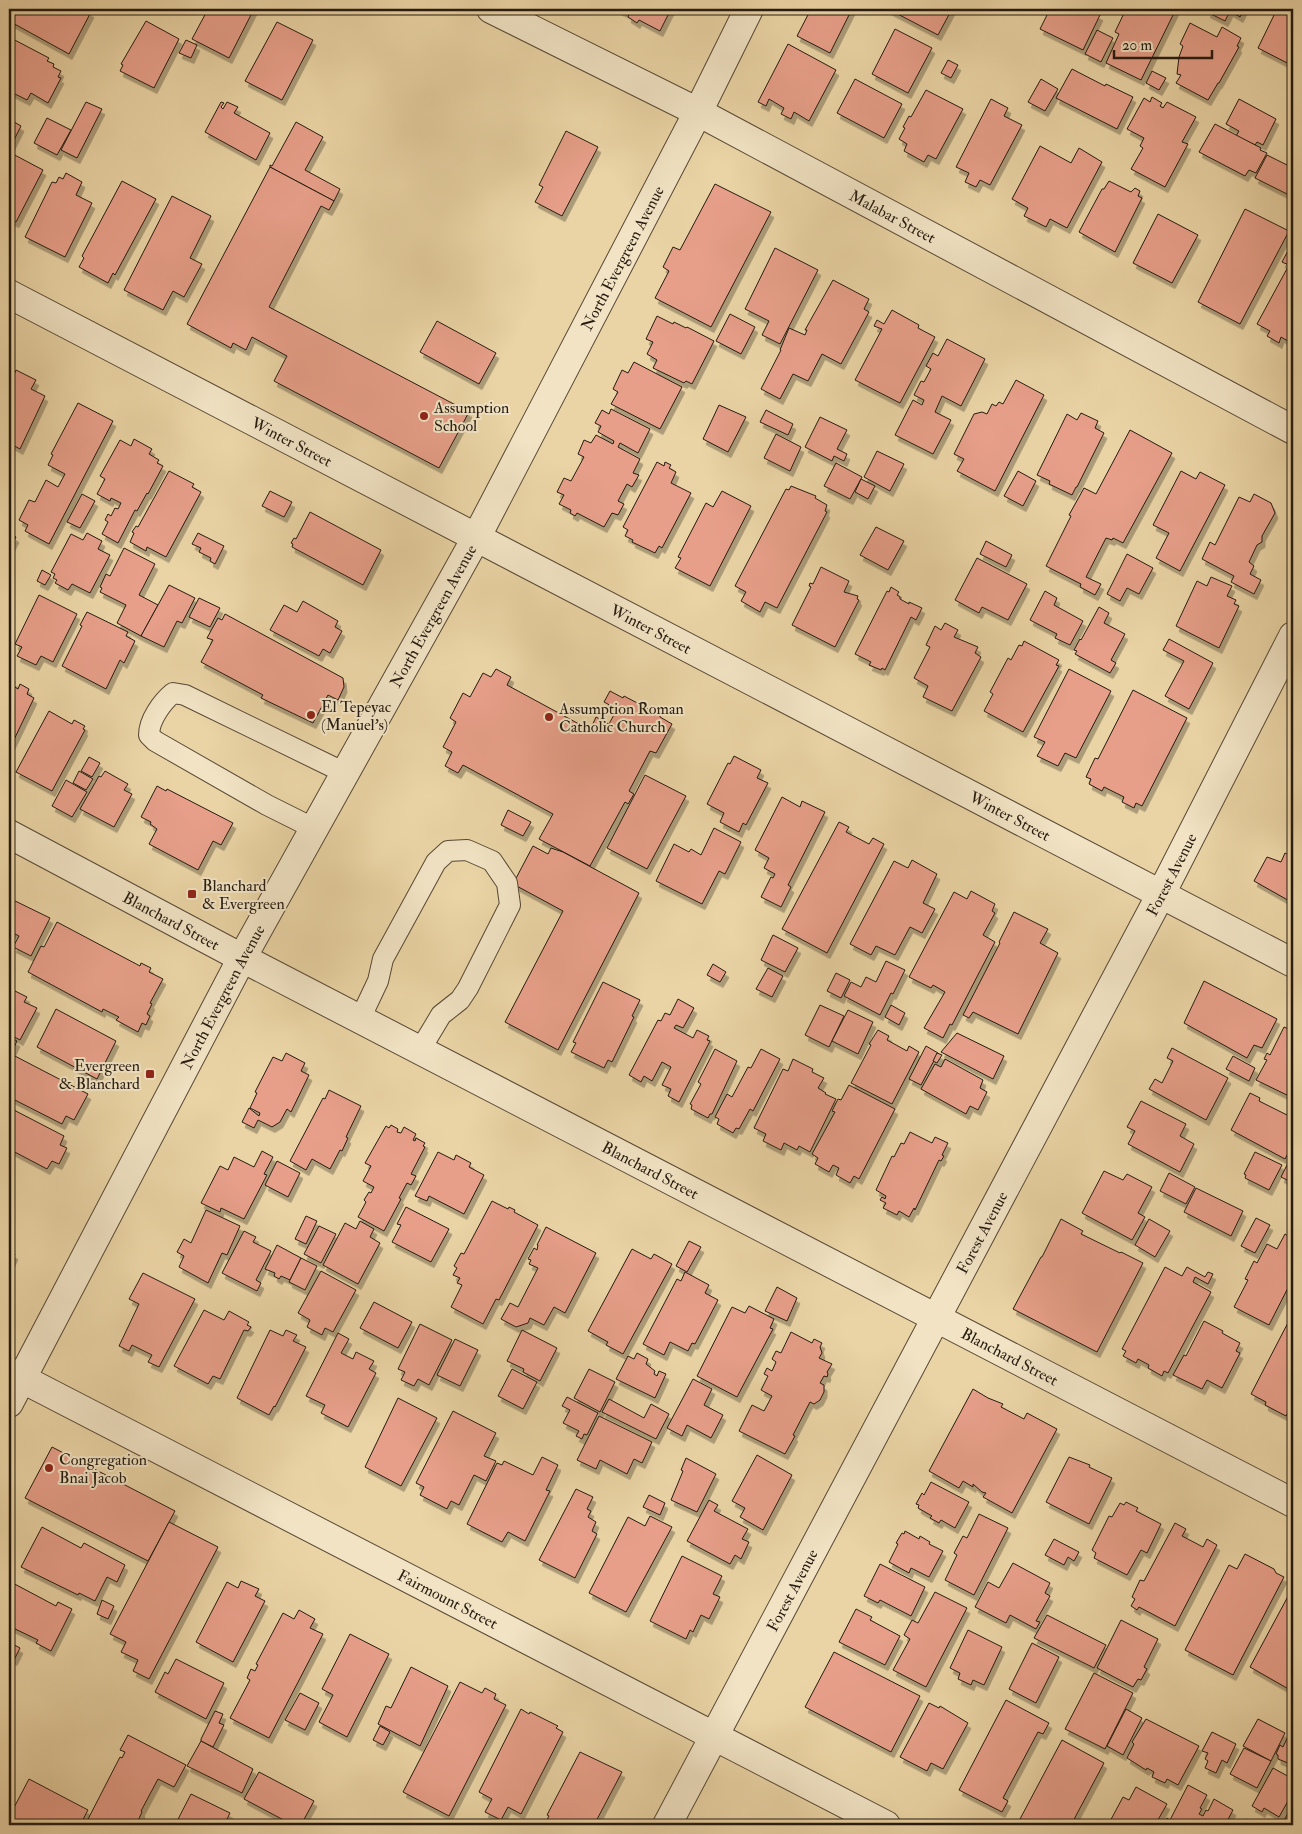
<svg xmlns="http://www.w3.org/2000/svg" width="1302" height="1834" font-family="'IM FELL Double Pica',serif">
	<defs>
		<filter id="shadow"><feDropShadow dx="3" dy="5.5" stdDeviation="0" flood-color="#0004"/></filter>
	</defs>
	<rect width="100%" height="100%" fill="#ead4a5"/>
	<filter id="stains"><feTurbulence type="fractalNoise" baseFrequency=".004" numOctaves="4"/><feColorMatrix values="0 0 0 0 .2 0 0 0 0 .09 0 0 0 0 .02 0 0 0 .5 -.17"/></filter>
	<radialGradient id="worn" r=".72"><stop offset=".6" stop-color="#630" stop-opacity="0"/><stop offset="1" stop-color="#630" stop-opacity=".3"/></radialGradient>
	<g fill="#e79f89" stroke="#251a10" filter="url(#shadow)">
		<polygon points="9,9 85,9 91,12 69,54 9,21"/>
		<polygon points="208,9 254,9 229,58 192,39"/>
		<polygon points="618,9 671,9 660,31 639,20 637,23 628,17 629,14"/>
		<polygon points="811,9 852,9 830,53 797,36"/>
		<polygon points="888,9 952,9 938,35"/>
		<polygon points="1050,9 1091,9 1090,11 1100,15 1083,50 1040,29"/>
		<polygon points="1126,9 1176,9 1141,80 1106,63 1119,34 1115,32"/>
		<polygon points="1209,9 1244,9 1240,17 1230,11 1225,21 1207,12"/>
		<polygon points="1277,9 1293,9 1293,66 1258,48"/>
		<polygon points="146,21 179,39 154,88 120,71 123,65 121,64"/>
		<polygon points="277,22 313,40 282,100 245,81"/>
		<polygon points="1190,23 1217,37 1222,27 1241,38 1237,46 1239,47 1219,83 1218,83 1208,100 1176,83 1181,75 1177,74 1179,57 1183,46 1180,44"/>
		<polygon points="895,29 932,48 908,93 872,74"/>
		<polygon points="1097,30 1113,38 1101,62 1085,54"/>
		<polygon points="9,37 49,58 47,61 54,64 53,67 61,71 58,77 61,78 48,103 31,93 27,100 9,91"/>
		<polygon points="186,40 197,45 191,58 179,53"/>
		<polygon points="788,44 836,70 809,121 794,112 791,119 781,114 784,108 769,99 766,106 758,102"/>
		<polygon points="948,60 958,65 951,78 941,73"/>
		<polygon points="1072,69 1105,86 1106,84 1133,97 1117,129 1056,98"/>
		<polygon points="1152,71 1166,78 1159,90 1146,83"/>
		<polygon points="855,79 902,104 884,138 837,113"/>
		<polygon points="1041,79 1058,89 1045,111 1028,102"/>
		<polygon points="926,90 963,109 936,159 928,155 924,162 904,151 907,144 899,139 905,128 903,127 909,116 911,117"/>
		<polygon points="1152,97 1162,103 1160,106 1163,108 1167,102 1196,117 1182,142 1188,144 1165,187 1131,169 1143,148 1140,146 1144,138 1127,129 1144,98 1150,102"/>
		<polygon points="991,99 1008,108 1004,116 1022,125 990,185 980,180 976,187 965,182 969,173 956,167"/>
		<polygon points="1239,99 1276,119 1263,145 1257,142 1255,145 1236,136 1239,131 1226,124"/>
		<polygon points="86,102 102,109 77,158 61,150"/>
		<polygon points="221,102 224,103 221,107 223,109 227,102 238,107 234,113 270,133 256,160 205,132"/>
		<polygon points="47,118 71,130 57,155 34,143"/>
		<polygon points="9,119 21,126 9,150"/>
		<polygon points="296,122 323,137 305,170 340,189 334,201 270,167 270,165 272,166"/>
		<polygon points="1215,124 1261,148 1260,150 1267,153 1256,173 1249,170 1245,176 1199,152"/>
		<polygon points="566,131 598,147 562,216 535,202 543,187 539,185"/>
		<polygon points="1040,146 1071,163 1079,148 1102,162 1067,228 1050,219 1046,227 1024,216 1028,208 1012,199"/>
		<polygon points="9,152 43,170 16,222 9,219"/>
		<polygon points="1267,155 1293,168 1293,197 1255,178"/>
		<polygon points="270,167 334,201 329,210 321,206 269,307 469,412 439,468 274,381 287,356 252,337 246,350 233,343 231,348 187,324"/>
		<polygon points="66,173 82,182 76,195 92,203 65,257 25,237 52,182 56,183 59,177 63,179"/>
		<polygon points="122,181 156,199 115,275 113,273 108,283 79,267 84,258 82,256"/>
		<polygon points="1109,181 1131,192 1135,188 1140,191 1138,196 1142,198 1115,252 1079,232 1102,189 1104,189"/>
		<polygon points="715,184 771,212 711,327 655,298 669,271 663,267 673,247 680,250"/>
		<polygon points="172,196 211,216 190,258 202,264 184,297 173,291 163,310 124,290"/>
		<polygon points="1245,209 1289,231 1240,324 1198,302"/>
		<polygon points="1158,214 1198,235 1172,283 1133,263"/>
		<polygon points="1293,241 1293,344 1281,337 1279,343 1267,336 1270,331 1257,324 1289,265 1282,262"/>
		<polygon points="775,248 818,270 780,344 762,335 769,321 745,309"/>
		<polygon points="833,280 869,299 864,309 869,312 841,364 822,354 808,381 793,374 780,399 761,389 781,350 780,350 789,328 805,335 807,330 805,330"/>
		<polygon points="892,310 919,325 918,328 935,337 900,403 855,380 882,329 874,326 877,320 884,324"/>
		<polygon points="730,314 755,327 741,354 716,341"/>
		<polygon points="657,316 673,324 674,322 686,328 687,327 714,341 692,384 686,381 684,383 653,368 657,360 647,354 653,342 646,339"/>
		<polygon points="437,321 496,353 479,384 420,352"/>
		<polygon points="947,339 985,359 961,406 942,396 935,412 951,420 933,454 895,435 913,400 922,405 924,400 914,395 921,381 924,382 931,369 926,366 933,353 938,356"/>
		<polygon points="634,362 682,387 660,429 611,404 618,392 613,389 622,370 628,373"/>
		<polygon points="16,370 36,380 31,389 45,396 20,449 9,443 9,378 11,374 14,375"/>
		<polygon points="1016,380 1044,395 995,491 957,471 964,459 954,454 974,414 982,412 987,414 992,404 996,406 999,402 1003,404"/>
		<polygon points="78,403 113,421 49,544 25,531 28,525 19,520 29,500 35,502 46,480 58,487 65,474 48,465 53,455 51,454"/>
		<polygon points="719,405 746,417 728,452 703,439"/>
		<polygon points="611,409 650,429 638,453 620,443 618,447 640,459 633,473 639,475 632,487 627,484 618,501 624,504 618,515 612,513 604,527 577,513 575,516 570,513 571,510 559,504 564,495 557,492 564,478 571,481 584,457 578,454 584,440 591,443 596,435 613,444 614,441 598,432 601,426 595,423 602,410 609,414"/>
		<polygon points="766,410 793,424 788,435 760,422"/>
		<polygon points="1081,413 1098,421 1095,428 1104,433 1077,487 1076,487 1072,495 1049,484 1050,481 1037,475 1067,414 1077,420"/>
		<polygon points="820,417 847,430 837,449 847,454 844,461 834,456 832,461 805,447"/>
		<polygon points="1130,430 1172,453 1123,543 1113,538 1112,540 1106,538 1086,577 1101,584 1095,595 1080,587 1081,584 1046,566 1071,516 1069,515 1084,488 1096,494"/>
		<polygon points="776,434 801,447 790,471 764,458"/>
		<polygon points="134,439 152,449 149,454 159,460 157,463 163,466 148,494 147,493 137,511 135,510 118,543 102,534 108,522 105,520 108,514 111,516 115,508 118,509 121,503 111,498 110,501 97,494 105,479 100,476 120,440 131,446"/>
		<polygon points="877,451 904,464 890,491 864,477"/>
		<polygon points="657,462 664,466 665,462 671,465 669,468 676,472 671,483 691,493 662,548 659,546 655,553 632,542 633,540 625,536 628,530 623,527"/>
		<polygon points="836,463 862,477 850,499 824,486"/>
		<polygon points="169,471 194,484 192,487 201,492 166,557 147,547 146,551 130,542 134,533 132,532 136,526 138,527"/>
		<polygon points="1018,471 1036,481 1023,506 1004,496"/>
		<polygon points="1181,471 1196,479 1200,472 1225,485 1180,571 1156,558 1169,533 1153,525"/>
		<polygon points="861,479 875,486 868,499 855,492"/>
		<polygon points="791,486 816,496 815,498 827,505 825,511 827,512 777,608 765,602 760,612 741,601 746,592 735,586 786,489 789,490"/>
		<polygon points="270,491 292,502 284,517 262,506"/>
		<polygon points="722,491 751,506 710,586 675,568 681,558 678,557 706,503 713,507"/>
		<polygon points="82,494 95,501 80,528 67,522"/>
		<polygon points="1254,494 1271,503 1275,513 1262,536 1262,542 1257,545 1249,562 1254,566 1250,574 1261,580 1254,594 1231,582 1234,576 1202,559 1210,542 1215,545 1239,497 1250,502"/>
		<polygon points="310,512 381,550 363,585 292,547 293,544 291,543 294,538 296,539"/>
		<polygon points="876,527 904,541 888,570 860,555"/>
		<polygon points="9,533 16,537 9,551"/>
		<polygon points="87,533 102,541 98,549 110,555 90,593 72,584 68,590 55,583 57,580 53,578 55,574 51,572 71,534 83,540"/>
		<polygon points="198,533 224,546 215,564 210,561 211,558 199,552 201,548 192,544"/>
		<polygon points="986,541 1012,555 1006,567 980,554"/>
		<polygon points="124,548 155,564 139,595 158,605 141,636 117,623 126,605 100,592 102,588 100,587 106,574 110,576"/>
		<polygon points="1127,554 1153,568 1139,594 1127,588 1120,601 1107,594"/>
		<polygon points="977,558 1027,584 1008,620 982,607 979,613 955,600"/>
		<polygon points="821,567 849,581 844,592 858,596 857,599 859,600 835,647 792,625 811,587 809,586 810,583 813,584"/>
		<polygon points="42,570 51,575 45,585 37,581"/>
		<polygon points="1211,577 1232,586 1227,596 1236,600 1234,604 1239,606 1219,648 1176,626 1197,581 1207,586"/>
		<polygon points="169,585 195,598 182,623 177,621 164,647 141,636"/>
		<polygon points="891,587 899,592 897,595 900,597 900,599 909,604 909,602 922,608 916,620 911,617 885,670 882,668 881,670 869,665 871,662 855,654 887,591 889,592"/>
		<polygon points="1045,591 1057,598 1054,605 1083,621 1070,645 1055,638 1057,634 1030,620"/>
		<polygon points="39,595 77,614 53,662 41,656 36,665 17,656 22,647 15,644"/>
		<polygon points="199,598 220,608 210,627 189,617"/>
		<polygon points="303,601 338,621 335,627 342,631 330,653 323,649 319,656 270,630 284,605 297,612"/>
		<polygon points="1099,607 1109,613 1104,623 1125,634 1111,660 1116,663 1110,673 1075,654 1077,651 1074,650 1080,639 1081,640"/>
		<polygon points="87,612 128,632 126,636 135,641 124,663 120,660 106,689 62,666 82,626 80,625"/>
		<polygon points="225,614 343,678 344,687 338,700 328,695 313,723 261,698 263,695 201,662 213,640 207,638 218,618 222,620"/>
		<polygon points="945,623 958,630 954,637 978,647 975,653 981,657 952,711 923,697 928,686 914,678 930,647 926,645 935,626 941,630"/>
		<polygon points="1169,639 1213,663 1189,709 1165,696 1184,661 1163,650"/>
		<polygon points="1024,641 1059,660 1056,665 1059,666 1023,732 984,711 993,694 990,692 1008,658 1011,660 1019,645 1022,646"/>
		<polygon points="496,669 511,677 507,685 590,730 596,717 609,724 617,709 604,702 610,691 623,698 624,696 660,715 660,717 672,724 656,753 650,751 629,791 634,794 628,804 625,802 590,866 539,839 553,814 463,765 458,773 445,766 452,752 443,747 456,722 450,718 463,693 470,697 483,673 491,677"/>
		<polygon points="1069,669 1111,691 1076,758 1065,753 1058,766 1037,756 1045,742 1034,737"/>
		<polygon points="9,679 15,682 13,686 18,689 20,684 29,689 27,694 34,698 9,750"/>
		<polygon points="1133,690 1187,718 1142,806 1136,803 1134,808 1122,802 1124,797 1104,787 1102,791 1089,784 1091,779 1086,777 1095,758 1098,759"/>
		<polygon points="49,711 72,724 74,720 85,726 83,729 85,730 52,791 16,772"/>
		<polygon points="734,756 761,770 757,778 768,783 746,825 743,823 739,832 720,822 724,813 707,804 728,763 730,764"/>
		<polygon points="89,757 100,763 92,777 81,771"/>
		<polygon points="79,771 93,779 86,790 73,783"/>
		<polygon points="105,771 128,784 124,790 132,794 114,827 80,809 99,776 101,777"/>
		<polygon points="645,775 686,796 647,869 607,848"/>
		<polygon points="66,780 87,792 72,817 52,806"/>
		<polygon points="157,786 166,791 167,789 233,823 221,845 213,841 198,870 149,844 157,829 150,824 151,822 141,817"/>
		<polygon points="782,797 800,807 802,801 825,812 788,885 791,887 781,907 761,897 771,877 773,878 775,874 764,868 769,858 755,850"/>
		<polygon points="508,810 531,822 523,836 501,825"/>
		<polygon points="839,822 849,827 846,832 869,844 873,838 884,844 827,953 782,929"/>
		<polygon points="714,828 741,842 725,874 719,871 702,904 656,881 674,844 689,852 691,849 701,855"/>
		<polygon points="533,846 548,854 551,848 563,852 639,893 558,1050 505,1022 563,911 513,884"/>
		<polygon points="1285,853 1293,857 1293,903 1254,881 1267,857 1281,862"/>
		<polygon points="912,860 937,874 923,903 935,909 922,933 910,927 895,955 876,946 871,955 850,944 894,861 908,868"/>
		<polygon points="971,891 995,904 992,911 995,913 983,935 995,942 952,1025 950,1024 943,1038 924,1028 945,992 933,985 931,988 909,977 954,892 967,899"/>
		<polygon points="9,898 50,918 31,956 13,947 19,936 9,931"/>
		<polygon points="1014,912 1048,929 1040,943 1058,953 1018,1034 973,1012 969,1018 963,1015 1000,943 999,942"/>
		<polygon points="57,922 140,966 141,963 151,968 149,972 163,979 150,1003 152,1004 147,1014 150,1016 146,1025 142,1023 138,1032 116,1020 119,1017 103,1009 102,1012 28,972 41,946 44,947"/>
		<polygon points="773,935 798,948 785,972 761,960"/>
		<polygon points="886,961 905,970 893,994 891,993 880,1015 844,996 851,982 861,987 866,977 876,982"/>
		<polygon points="713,964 726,972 720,982 707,975"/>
		<polygon points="768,968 783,976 772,997 756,989"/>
		<polygon points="836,973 850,980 841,998 827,991"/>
		<polygon points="1204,981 1277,1019 1262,1048 1254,1045 1247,1058 1184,1023"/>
		<polygon points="603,982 640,1000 632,1016 634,1017 612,1062 608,1060 604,1068 571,1052 576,1043 573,1042"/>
		<polygon points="11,989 27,997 24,1002 37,1008 20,1040 9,1034 9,993"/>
		<polygon points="678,999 694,1008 683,1028 676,1025 674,1028 693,1038 697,1030 709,1036 707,1040 710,1041 679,1102 668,1096 671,1089 662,1085 671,1067 662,1062 652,1081 644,1076 641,1082 629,1075 658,1020 661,1021 665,1013 670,1015"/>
		<polygon points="820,1005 844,1016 829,1047 805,1035"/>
		<polygon points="891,1005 905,1013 899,1025 885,1017"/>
		<polygon points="56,1009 116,1041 97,1079 37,1047"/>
		<polygon points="848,1010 873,1022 858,1054 832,1041"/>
		<polygon points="1284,1027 1293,1031 1293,1098 1256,1080 1267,1060 1264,1059 1267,1053 1270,1055"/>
		<polygon points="878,1030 889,1036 887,1040 907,1051 909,1046 919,1052 892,1104 851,1083 871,1045 869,1044"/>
		<polygon points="957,1033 1004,1056 993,1079 941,1052"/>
		<polygon points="9,1037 17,1041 11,1054 88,1094 74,1120 66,1116 62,1124 9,1097"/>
		<polygon points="926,1046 938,1053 921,1085 909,1079"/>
		<polygon points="1172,1048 1228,1078 1206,1120 1149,1089 1155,1079 1162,1083 1173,1061 1167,1058"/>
		<polygon points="715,1049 737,1061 712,1114 710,1114 708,1118 691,1109 692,1105 690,1104 701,1084 698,1082"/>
		<polygon points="761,1049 780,1059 753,1111 750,1109 739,1129 736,1128 733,1133 717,1124 719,1119 715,1117 727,1094 732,1097 748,1067 751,1068"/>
		<polygon points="286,1053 305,1063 301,1071 309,1075 291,1112 287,1109 280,1122 272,1127 258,1120 254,1128 242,1122 249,1108 259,1116 260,1113 250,1108 257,1093 255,1092 273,1057 282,1061"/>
		<polygon points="937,1053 942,1055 937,1063 933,1061"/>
		<polygon points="1233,1056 1255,1068 1249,1081 1226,1069"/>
		<polygon points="793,1059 813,1069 812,1072 824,1078 818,1088 826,1093 825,1094 836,1099 810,1152 799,1146 797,1150 784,1143 781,1150 763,1141 766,1134 754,1128 783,1069 788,1071"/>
		<polygon points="945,1059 983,1080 980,1088 987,1092 978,1110 970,1106 966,1114 921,1089 935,1064 941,1067"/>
		<polygon points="849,1085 895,1109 859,1179 854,1176 850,1183 836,1175 839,1168 833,1165 829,1172 815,1164 818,1158 812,1154 835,1112 832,1111 838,1099 841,1100"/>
		<polygon points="329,1090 361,1106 346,1137 348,1138 342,1151 340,1150 330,1169 312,1159 306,1170 290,1161 323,1098 325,1099"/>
		<polygon points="1250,1093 1260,1098 1259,1101 1291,1117 1290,1118 1293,1120 1293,1144 1285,1159 1231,1130"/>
		<polygon points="1141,1101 1186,1124 1180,1136 1194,1144 1180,1172 1128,1144 1135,1131 1127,1127"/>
		<polygon points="10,1108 64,1136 60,1145 67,1148 59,1164 52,1161 47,1169 9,1149"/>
		<polygon points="391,1125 398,1129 397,1132 401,1133 404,1127 416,1134 413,1140 415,1141 416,1138 425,1143 423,1146 425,1147 411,1174 416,1176 411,1185 407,1183 399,1198 401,1199 384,1231 358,1217 366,1202 364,1200 369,1192 371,1193 374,1187 363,1181 371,1166 365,1163 386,1126 389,1128"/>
		<polygon points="910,1132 932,1143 935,1137 948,1143 942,1155 944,1156 941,1161 939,1160 915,1210 914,1208 909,1217 899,1211 897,1215 883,1208 886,1203 880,1200 882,1197 885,1199 886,1196 876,1190 892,1156 894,1157 901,1143 904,1144"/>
		<polygon points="262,1151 273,1157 264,1174 267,1175 244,1219 221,1208 220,1212 201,1203 220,1166 228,1170 234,1157 254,1167"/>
		<polygon points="438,1152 454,1160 456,1155 471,1163 469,1167 484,1175 464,1214 429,1196 427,1201 415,1196"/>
		<polygon points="1255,1152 1282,1165 1269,1190 1245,1178 1246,1175 1244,1174"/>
		<polygon points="1293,1153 1293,1183 1281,1177"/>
		<polygon points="277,1161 300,1173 288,1197 265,1185"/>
		<polygon points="1104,1171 1123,1180 1127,1174 1152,1187 1138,1213 1145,1217 1132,1240 1082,1213"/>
		<polygon points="1169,1173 1195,1187 1186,1204 1160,1191"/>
		<polygon points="1196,1188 1243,1211 1231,1236 1184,1212"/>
		<polygon points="492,1201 508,1209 509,1207 515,1210 514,1212 538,1225 499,1300 496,1299 483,1324 451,1307 462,1285 457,1283 460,1278 453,1275 457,1268 454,1266 461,1253 464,1254"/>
		<polygon points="406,1207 449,1229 431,1262 392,1242 401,1225 397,1224"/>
		<polygon points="206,1210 240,1226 227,1255 222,1253 208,1283 179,1267 184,1256 177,1252 184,1239 191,1243"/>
		<polygon points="306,1216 317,1221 306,1244 295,1239"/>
		<polygon points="1256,1218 1270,1225 1255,1253 1241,1246"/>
		<polygon points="1061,1219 1083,1231 1081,1234 1120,1253 1121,1252 1143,1263 1097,1352 1013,1309 1041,1257 1042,1257"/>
		<polygon points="1149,1219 1170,1231 1155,1257 1135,1245"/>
		<polygon points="360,1221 374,1229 370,1237 380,1243 358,1284 323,1265 345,1223 356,1229"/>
		<polygon points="319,1226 336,1234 321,1263 304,1254"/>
		<polygon points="546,1227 596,1253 565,1313 554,1307 544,1325 530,1318 528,1323 516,1327 501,1319 510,1303 518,1307 538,1268 529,1264 531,1260 528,1259 534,1248 537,1250 538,1245 537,1245"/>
		<polygon points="244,1231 256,1237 253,1242 271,1251 256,1280 261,1283 257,1291 222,1273"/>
		<polygon points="1285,1234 1293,1239 1293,1278 1269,1325 1234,1307 1248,1280 1245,1279 1254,1261 1257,1263 1267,1244 1277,1249"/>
		<polygon points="689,1241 701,1247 687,1272 676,1266"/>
		<polygon points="277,1245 301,1258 290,1280 281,1276 279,1279 274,1276 275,1273 265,1269"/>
		<polygon points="632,1249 651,1259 654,1254 672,1264 623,1354 606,1345 608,1342 588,1331"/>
		<polygon points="9,1251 15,1254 9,1267"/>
		<polygon points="301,1258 317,1266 305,1290 289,1282"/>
		<polygon points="1165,1267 1182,1276 1187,1267 1205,1277 1208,1272 1213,1274 1208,1284 1195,1277 1193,1282 1211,1292 1168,1373 1164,1371 1162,1376 1148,1368 1149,1365 1138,1359 1136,1363 1123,1356 1126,1351 1122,1349"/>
		<polygon points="321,1271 356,1290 333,1332 325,1328 322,1335 307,1327 310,1320 298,1313"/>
		<polygon points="685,1272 709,1285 705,1293 718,1300 695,1344 692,1343 688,1351 670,1342 664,1355 643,1344 677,1279 681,1281"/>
		<polygon points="143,1273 195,1299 159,1367 148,1362 152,1355 132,1345 129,1351 119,1346 139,1304 129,1299"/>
		<polygon points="777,1287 797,1298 787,1321 765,1311"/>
		<polygon points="374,1302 412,1322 398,1348 360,1328"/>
		<polygon points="749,1306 774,1319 770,1328 773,1329 737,1397 697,1376 732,1307 745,1313"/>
		<polygon points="204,1310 224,1320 229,1311 249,1322 247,1325 251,1327 248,1331 244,1330 220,1379 213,1376 208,1384 174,1366"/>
		<polygon points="1293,1313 1293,1403 1286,1416 1265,1405 1266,1402 1251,1394"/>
		<polygon points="1204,1321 1223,1331 1222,1333 1240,1343 1236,1351 1240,1353 1222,1388 1207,1380 1202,1389 1173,1375 1184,1355 1186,1356"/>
		<polygon points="420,1324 452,1340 429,1385 418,1379 414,1386 401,1380 405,1372 398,1369"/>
		<polygon points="270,1330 283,1336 286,1330 297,1335 293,1341 306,1347 275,1407 274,1406 269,1415 237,1398"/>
		<polygon points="522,1330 557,1348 540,1381 523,1372 524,1369 507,1361"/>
		<polygon points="791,1332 812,1343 814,1339 822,1343 820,1347 822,1353 819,1358 832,1364 827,1372 828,1374 827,1377 824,1376 820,1383 824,1385 824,1392 820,1400 814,1404 810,1402 793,1435 795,1436 785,1454 739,1431 752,1405 764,1411 772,1396 761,1390 768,1376 764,1374 767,1368 772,1371 776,1362 772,1359 776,1351 781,1353"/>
		<polygon points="338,1333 349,1339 341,1353 353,1359 356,1352 374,1361 369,1369 376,1373 348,1427 321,1413 325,1405 306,1396"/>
		<polygon points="455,1339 478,1350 460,1386 437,1375"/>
		<polygon points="637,1353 648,1359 646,1364 655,1371 654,1374 657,1376 659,1371 666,1374 655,1398 616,1379 628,1356 634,1359"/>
		<polygon points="512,1369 537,1382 523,1409 498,1396"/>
		<polygon points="589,1369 615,1382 600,1412 574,1398"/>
		<polygon points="693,1379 712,1389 704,1405 723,1415 711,1438 687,1425 682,1436 667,1428"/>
		<polygon points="973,1389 988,1398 1003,1404 1001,1407 1024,1419 1027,1413 1057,1429 1012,1513 983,1497 986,1493 982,1492 973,1484 973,1487 963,1481 959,1488 929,1471"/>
		<polygon points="567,1397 598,1413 587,1435 584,1434 582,1439 576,1436 579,1431 563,1423 570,1410 562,1406"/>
		<polygon points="398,1398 437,1418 401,1486 365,1467"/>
		<polygon points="609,1399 644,1418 651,1404 669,1414 656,1439 602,1412"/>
		<polygon points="453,1411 496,1433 484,1456 496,1461 486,1481 474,1475 459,1505 451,1501 447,1509 420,1495 424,1487 416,1483"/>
		<polygon points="599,1416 652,1442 642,1463 634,1459 627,1474 600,1460 596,1469 577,1460"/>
		<polygon points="52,1447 175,1511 148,1561 25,1498"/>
		<polygon points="757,1455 792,1475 763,1530 740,1517 745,1508 732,1501"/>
		<polygon points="542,1457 558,1465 546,1490 550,1491 525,1541 508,1532 502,1542 467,1524 497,1463 502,1465 504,1461 533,1475"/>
		<polygon points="1069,1457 1090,1465 1089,1467 1112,1478 1089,1524 1046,1502"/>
		<polygon points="686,1458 716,1474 697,1512 671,1500 683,1471 681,1470"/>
		<polygon points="931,1482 969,1502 955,1528 941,1520 939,1523 930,1518 932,1516 918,1508 919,1505 916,1504 922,1493 924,1495"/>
		<polygon points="576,1489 593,1497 587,1509 591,1511 588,1517 596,1522 592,1531 597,1534 575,1578 539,1560"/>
		<polygon points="649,1495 665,1503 660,1515 643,1507"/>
		<polygon points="709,1500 718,1505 714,1511 748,1529 742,1539 749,1542 741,1559 735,1555 730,1564 687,1541"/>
		<polygon points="1126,1502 1138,1508 1136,1511 1161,1524 1147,1553 1141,1550 1127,1575 1094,1558 1096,1553 1092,1550 1109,1516 1112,1517 1120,1503 1124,1505"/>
		<polygon points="979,1514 1008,1528 974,1595 945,1580 957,1555 954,1553 963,1536 967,1538"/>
		<polygon points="650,1516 672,1527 626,1612 589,1593 628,1517 645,1526"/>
		<polygon points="169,1522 218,1547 149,1679 133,1671 138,1660 121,1652 126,1642 110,1634"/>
		<polygon points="1175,1523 1186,1529 1182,1536 1203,1547 1207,1539 1217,1545 1175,1626 1139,1607 1137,1610 1131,1606 1135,1599 1132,1597 1140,1580 1144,1581"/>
		<polygon points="42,1527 81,1548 84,1543 125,1565 117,1582 107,1577 95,1601 79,1593 78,1595 21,1567"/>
		<polygon points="905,1531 919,1539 920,1536 930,1542 929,1544 943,1551 929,1577 911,1568 909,1573 889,1562 898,1544 896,1543 902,1533 904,1534"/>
		<polygon points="1054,1539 1079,1552 1074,1561 1068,1557 1064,1565 1045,1555"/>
		<polygon points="1245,1554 1274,1569 1276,1573 1284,1577 1233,1675 1185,1650 1229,1565 1237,1569"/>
		<polygon points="682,1556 722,1576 713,1594 720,1597 709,1619 701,1615 693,1632 690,1630 686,1639 650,1621"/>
		<polygon points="1013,1563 1050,1583 1045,1593 1050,1596 1036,1621 1040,1622 1036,1629 1010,1615 1006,1623 975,1607 988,1582 999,1588"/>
		<polygon points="880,1564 925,1587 911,1616 880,1600 878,1603 864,1596"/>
		<polygon points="9,1581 56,1606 58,1602 72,1609 51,1651 36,1643 38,1640 9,1626"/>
		<polygon points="241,1581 259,1589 255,1596 265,1601 233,1662 196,1642 227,1582 238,1588"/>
		<polygon points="1293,1587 1293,1689 1292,1691 1250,1667"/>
		<polygon points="935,1592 967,1608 926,1687 893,1670 910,1639 904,1635 912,1620 918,1623"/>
		<polygon points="102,1600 114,1606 108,1619 97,1614"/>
		<polygon points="856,1609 872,1617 870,1620 900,1636 885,1665 839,1642"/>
		<polygon points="299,1610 315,1619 310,1628 323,1634 269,1738 230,1718 250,1680 247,1678 251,1669 255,1671 258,1665 256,1664 283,1613 294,1619"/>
		<polygon points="1047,1615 1106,1645 1094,1668 1034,1638"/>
		<polygon points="1121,1620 1158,1639 1144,1667 1147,1669 1141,1680 1138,1679 1133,1687 1097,1668"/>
		<polygon points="968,1630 1002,1647 984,1685 973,1680 971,1685 958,1679 960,1673 950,1668"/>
		<polygon points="350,1634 389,1654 347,1737 319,1722 333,1695 322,1689"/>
		<polygon points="9,1642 20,1648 14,1660 9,1657"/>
		<polygon points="1032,1643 1059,1657 1036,1703 1009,1689"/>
		<polygon points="834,1652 920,1696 891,1752 805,1707"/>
		<polygon points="176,1659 224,1683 206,1719 155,1692 165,1672 168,1674"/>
		<polygon points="411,1667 448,1686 420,1746 378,1724 386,1706 391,1708"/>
		<polygon points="1094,1673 1133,1693 1105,1749 1065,1729"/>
		<polygon points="460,1682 482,1693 485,1688 496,1694 494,1699 506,1705 449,1816 403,1792"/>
		<polygon points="300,1693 319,1703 305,1730 285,1720"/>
		<polygon points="1006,1700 1049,1723 1043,1734 1038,1732 1003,1798 1008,1801 1002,1812 959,1790"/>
		<polygon points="929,1703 939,1708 940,1706 968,1723 943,1769 931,1763 927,1771 900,1757"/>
		<polygon points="521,1709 529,1714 530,1712 558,1726 556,1728 563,1732 521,1814 508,1807 501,1820 485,1812 492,1799 479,1792"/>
		<polygon points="1126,1709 1142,1718 1123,1755 1107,1746"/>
		<polygon points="215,1711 223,1714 219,1723 224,1725 213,1747 201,1741 201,1739"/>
		<polygon points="1146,1719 1199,1746 1178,1785 1167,1779 1165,1783 1152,1777 1154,1772 1147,1768 1146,1770 1127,1758 1134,1744 1132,1742"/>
		<polygon points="1258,1719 1285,1733 1271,1761 1243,1746"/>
		<polygon points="380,1726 390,1732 383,1745 373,1740"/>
		<polygon points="1293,1726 1293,1765 1278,1759 1278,1755 1276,1754 1280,1745 1283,1747"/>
		<polygon points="1212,1732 1236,1744 1227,1763 1222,1760 1216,1773 1205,1768 1208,1761 1205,1759 1208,1753 1202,1751"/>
		<polygon points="128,1735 186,1765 174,1787 158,1779 141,1811 142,1812 136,1825 85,1825 120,1757 122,1758 125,1752 120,1750"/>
		<polygon points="1062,1740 1104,1763 1071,1825 1033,1825 1020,1819"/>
		<polygon points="201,1741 253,1769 242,1793 187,1766"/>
		<polygon points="1244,1748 1271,1761 1257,1788 1230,1774"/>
		<polygon points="580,1752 622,1772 594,1825 544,1825 549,1816 547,1815"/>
		<polygon points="1273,1768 1293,1779 1293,1792 1279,1817 1264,1808 1262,1812 1252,1806"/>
		<polygon points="259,1772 314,1801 301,1825 293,1825 244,1799"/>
		<polygon points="29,1779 88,1810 80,1825 9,1825 9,1817"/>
		<polygon points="1188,1785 1207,1795 1200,1808 1202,1809 1199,1814 1203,1816 1206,1810 1208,1811 1214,1799 1233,1810 1225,1825 1163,1825 1167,1818 1170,1820"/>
		<polygon points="1136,1787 1167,1804 1155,1825 1108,1825 1123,1797 1129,1800"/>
		<polygon points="191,1794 230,1813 224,1825 175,1825"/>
		<polygon points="1293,1804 1293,1825 1285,1825 1282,1824"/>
		<polygon points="314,1819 326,1825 310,1825"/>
		<polygon points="1246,1819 1259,1825 1243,1825"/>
	</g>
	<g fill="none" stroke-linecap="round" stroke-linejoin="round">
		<defs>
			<g id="service">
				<path d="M315 829 267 805 155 741 149 735C149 720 162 702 173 693L185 695 345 773"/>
				<polyline points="360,1019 378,981 383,959 436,862 448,851 467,850 492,861 507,883 510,905 468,988 460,1000 441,1015 420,1050"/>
			</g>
			<g id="minor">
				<path id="s1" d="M491 9 698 112 1293 430"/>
				<path id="s2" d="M9 294 1293 963"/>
				<path id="s3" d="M9 834 242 958 1293 1503"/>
				<path id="s4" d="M9 1372 886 1825"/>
			</g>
			<g id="tertiary">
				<path id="s5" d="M9 1403 242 958 476 538 698 112 749 9"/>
				<path id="s6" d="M667 1825 1161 894 1293 636"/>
			</g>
		</defs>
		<use href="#service" stroke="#564835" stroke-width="22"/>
		<use href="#minor" stroke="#564835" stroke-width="30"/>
		<use href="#tertiary" stroke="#564835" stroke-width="30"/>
		<use href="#service" stroke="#f1e3c4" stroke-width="20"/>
		<use href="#minor" stroke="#f1e3c4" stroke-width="28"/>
		<use href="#tertiary" stroke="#f1e3c4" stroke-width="28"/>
	</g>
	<g fill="#8f2418" stroke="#f1e3c4" stroke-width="2">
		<circle cx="424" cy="416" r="5"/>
		<circle cx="311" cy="715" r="5"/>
		<circle cx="549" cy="717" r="5"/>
		<rect x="187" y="889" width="10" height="10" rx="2.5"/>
		<rect x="145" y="1069" width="10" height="10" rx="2.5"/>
		<circle cx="49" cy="1468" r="5"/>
	</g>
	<g text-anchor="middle" stroke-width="4" stroke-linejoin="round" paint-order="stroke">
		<g font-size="16" fill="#251a10" stroke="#f1e3c4">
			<text dy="6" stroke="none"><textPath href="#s1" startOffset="452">Malabar Street</textPath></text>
			<text dy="6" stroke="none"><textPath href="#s5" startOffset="1299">North Evergreen Avenue</textPath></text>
			<text dy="6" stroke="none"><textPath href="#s2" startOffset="319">Winter Street</textPath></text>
			<text dy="6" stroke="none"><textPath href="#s5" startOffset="894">North Evergreen Avenue</textPath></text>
			<text dy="6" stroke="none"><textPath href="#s2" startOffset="724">Winter Street</textPath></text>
			<text dy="6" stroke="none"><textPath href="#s2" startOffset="1129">Winter Street</textPath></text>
			<text dy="6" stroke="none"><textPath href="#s6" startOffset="1076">Forest Avenue</textPath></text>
			<text dy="6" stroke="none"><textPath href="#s3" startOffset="184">Blanchard Street</textPath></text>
			<text dy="6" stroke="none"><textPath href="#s5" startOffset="459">North Evergreen Avenue</textPath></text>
			<text dy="6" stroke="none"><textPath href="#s3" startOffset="724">Blanchard Street</textPath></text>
			<text dy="6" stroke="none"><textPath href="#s6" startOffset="671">Forest Avenue</textPath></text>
			<text dy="6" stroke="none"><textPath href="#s3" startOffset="1129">Blanchard Street</textPath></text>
			<text dy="6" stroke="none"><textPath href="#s6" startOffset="266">Forest Avenue</textPath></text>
			<text dy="6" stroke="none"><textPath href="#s4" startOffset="494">Fairmount Street</textPath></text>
		</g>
		<g font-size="16" fill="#251a10" stroke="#f1e3c4" text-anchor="start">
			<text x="434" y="413">Assumption<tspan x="434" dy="18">School</tspan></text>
			<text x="321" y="712">El Tepeyac<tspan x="321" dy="18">(Manuel's)</tspan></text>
			<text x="559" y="714">Assumption Roman<tspan x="559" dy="18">Catholic Church</tspan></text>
			<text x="202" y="891">Blanchard<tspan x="202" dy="18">&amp; Evergreen</tspan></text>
			<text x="140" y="1071" text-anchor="end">Evergreen<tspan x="140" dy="18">&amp; Blanchard</tspan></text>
			<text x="59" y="1465">Congregation<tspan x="59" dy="18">Bnai Jacob</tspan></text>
		</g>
	</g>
	<rect width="1302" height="1834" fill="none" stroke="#ead4a5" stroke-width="30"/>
	<rect x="10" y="10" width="1282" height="1814" fill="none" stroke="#251a10" stroke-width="2.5"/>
	<rect x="15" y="15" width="1272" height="1804" fill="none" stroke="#251a10"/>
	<path d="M1114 50v8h98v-8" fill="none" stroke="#251a10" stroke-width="2.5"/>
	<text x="1122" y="50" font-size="15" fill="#251a10" stroke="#f1e3c4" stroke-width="4" paint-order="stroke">20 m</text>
	<rect width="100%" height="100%" filter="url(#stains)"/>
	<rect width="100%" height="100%" fill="url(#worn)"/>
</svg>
